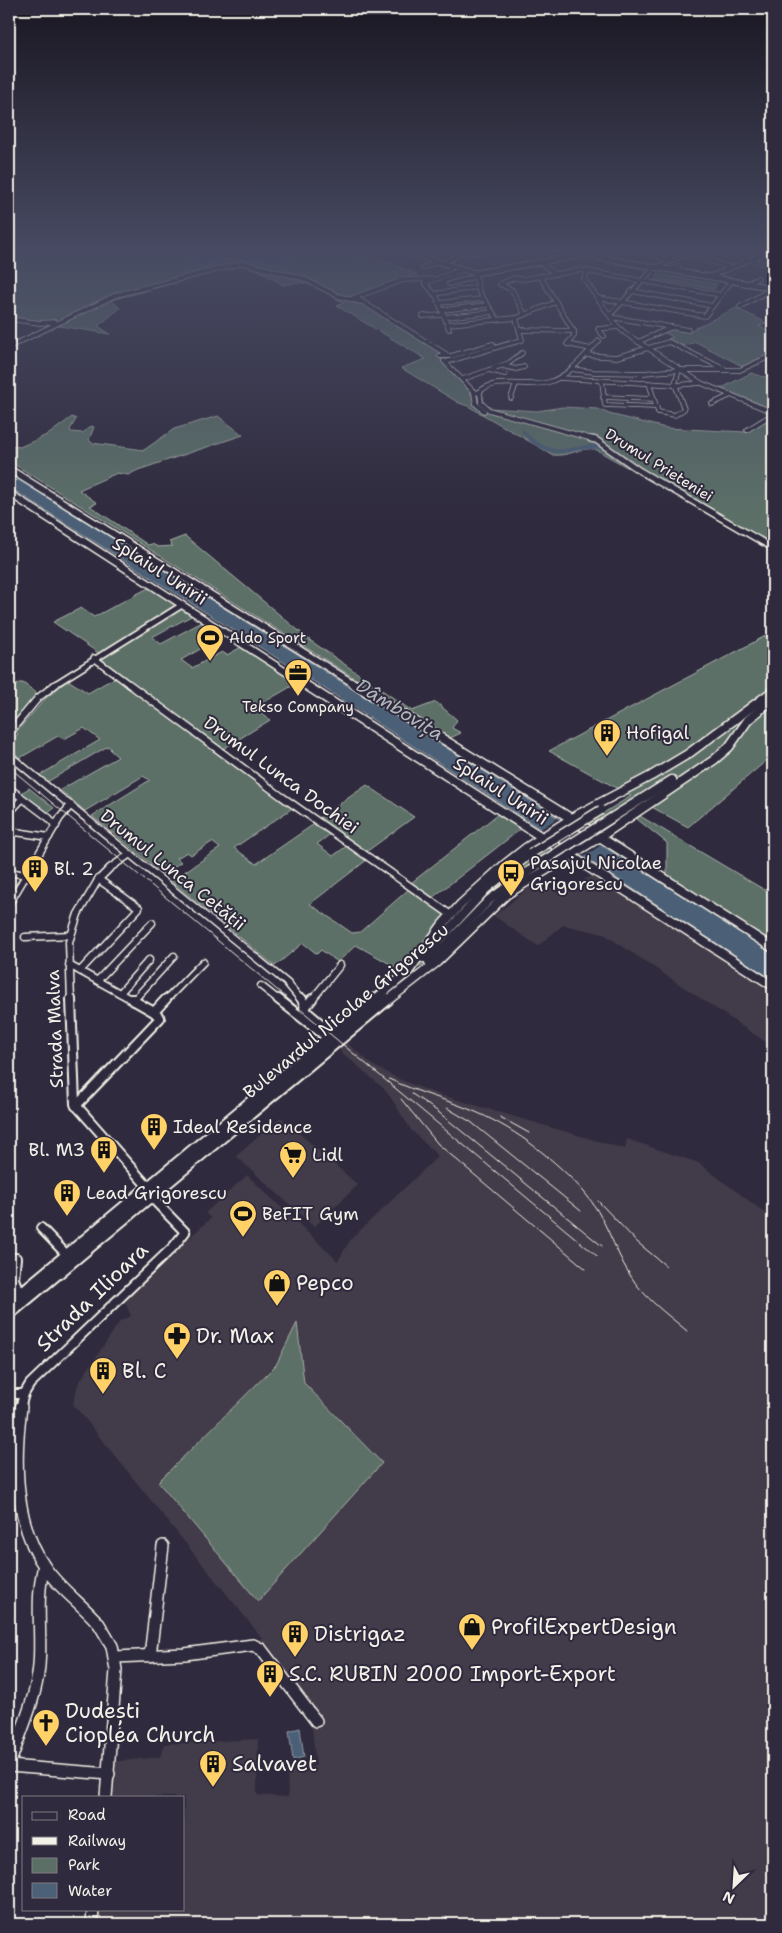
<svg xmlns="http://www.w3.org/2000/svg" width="782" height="1933" font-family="'Shantell Sans',sans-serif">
	<rect width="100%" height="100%" fill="#2f2a3d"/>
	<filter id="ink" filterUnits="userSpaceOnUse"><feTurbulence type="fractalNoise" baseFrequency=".02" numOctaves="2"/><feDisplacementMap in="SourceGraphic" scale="10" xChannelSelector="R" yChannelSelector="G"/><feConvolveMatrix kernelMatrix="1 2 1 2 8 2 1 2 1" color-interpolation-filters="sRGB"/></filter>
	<g filter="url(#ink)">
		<g fill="#433a48" fill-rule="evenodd">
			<polygon points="593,875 773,989 773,1047 604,934 563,925 538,946 494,916 530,887 551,888 560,893"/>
			<path d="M347 1043 374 1066 399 1079 434 1093 625 1149 627 1139 699 1163 773 1219V1924H91L93 1909H184V1797H106L110 1762 160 1757 164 1744 258 1739 257 1795 288 1797 287 1772 316 1766 311 1719 256 1646 262 1638 73 1404 78 1384 120 1321 131 1316 123 1298 211 1218 205 1213 247 1175 338 1261 350 1240 438 1156 411 1130 391 1098 383 1088 339 1050ZM297 1324 304 1383 382 1463 158 1482 276 1365Z"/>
			<polygon points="281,1117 358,1185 314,1227 236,1156"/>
		</g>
		<g fill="#5c6f67" stroke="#a8b0a8">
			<path d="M9 249H306L380 259 417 274 359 298 361 303 420 338 440 352 439 357 471 388V394L475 395 482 391 484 403 490 408 537 411 563 407 598 409 609 414 666 428 745 432 773 416V550L595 449C580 447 568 457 553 455L468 406 459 403 401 368 426 359 337 306 344 303C320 289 312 278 283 285L250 265H242L111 300 120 308 98 326 110 334 9 318Z"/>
			<polygon points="659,274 717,284 714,289 662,280 660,282 654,281"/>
			<polygon points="736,308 767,323 759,326 773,333 773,353 744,367 696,342 683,346 668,339 673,337 663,332 672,328 689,331"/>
			<polygon points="751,373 764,377 773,373 773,410 720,389"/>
			<polygon points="218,416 243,435 138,470 128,475 117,473 79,490 97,503 90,506 148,545 152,544 158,547 173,546 169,542 185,536 311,641 412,711 436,702 457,720 452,728 461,733 450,738 9,461 9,445 20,447 49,434 72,417 76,419 70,430 71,432 83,433 91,426 94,427 89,440 92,443 144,450 174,429"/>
			<polygon points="150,587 193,615 152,637 161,644 204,621 225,635 181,660 192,668 222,652 227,655 243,646 299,682 254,708 270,720 218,752 294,807 234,848 256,864 317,822 332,833 317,844 333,856 348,845 368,859 310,904 352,933 360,932 409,889 445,915 401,970 356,945 338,962 321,950 317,954 303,943 275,966 171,881 220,848 212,842 191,855 187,852 177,858 181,862 163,874 92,816 150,780 143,776 85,811 60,790 118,757 110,750 111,749 108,746 47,782 40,775 100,740 84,728 64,739 58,736 20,758 9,748 9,743 18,734 16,732 46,698 68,680 88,693 121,674 101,660 97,652 53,622 81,608 94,617"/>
			<polygon points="773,632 773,755 688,827 637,799 522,873 423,966 420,966 472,906 514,868 631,796 549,751"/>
			<polygon points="19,683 23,683 38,694 9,729 9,704 11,701 9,700 9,691"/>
			<polygon points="367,785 414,817 366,852 319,818"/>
			<polygon points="29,788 54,808 46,813 20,794"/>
			<polygon points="498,814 522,828 432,898 411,883"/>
			<polygon points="640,816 773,895 773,942 667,876 667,843 637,819"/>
			<polygon points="297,1323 304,1383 382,1463 258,1601 158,1482 276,1365"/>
		</g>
		<g fill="#4c6177" stroke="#8f9ba4">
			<polygon points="166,249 289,249 299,253 277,264 252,259 231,259 201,267 198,266 194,259 164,254 163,252"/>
			<polygon points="9,473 773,953 773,980 316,683 9,487"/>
			<polygon points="300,1728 304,1757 293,1760 289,1731"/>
		</g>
		<polygon fill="#2f2a3d" points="557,818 601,845 584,857 541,829"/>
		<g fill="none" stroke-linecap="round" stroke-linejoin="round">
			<polyline stroke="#4c6177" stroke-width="3" points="523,431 531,440"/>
			<path stroke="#4c6177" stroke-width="4" d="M530 439C560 462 569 445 600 447"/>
			<defs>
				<g id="minor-far4">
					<polyline points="631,249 671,261"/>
					<polyline points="675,249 730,268"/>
					<polyline points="719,249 760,263"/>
					<polyline points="458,253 566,249"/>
					<polyline points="583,254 592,249"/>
					<polyline points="540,262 555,274"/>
					<polyline points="442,264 456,256 457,250"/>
					<polyline points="423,268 436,262"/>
					<polyline points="668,270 679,266"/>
					<polyline points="588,271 584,279 617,326 625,333 701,383 773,412"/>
					<polyline points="475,273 479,292 498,320"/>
					<polyline points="540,276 574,332 574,336 567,344 591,349"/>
					<polyline points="709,277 773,250"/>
					<polyline points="449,284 474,277"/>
					<polyline points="500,284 514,278 523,279 581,270 721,295"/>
					<polyline points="500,284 512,290 525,315"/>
					<polyline points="746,284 758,278"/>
					<polyline points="632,291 713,306"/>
					<polyline points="434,294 478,287"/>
					<polyline points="353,298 403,280 434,279"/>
					<polyline points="598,298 705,316 731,281"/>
					<polyline points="358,299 446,354"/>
					<polyline points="439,303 483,299"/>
					<polyline points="740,307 773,288"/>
					<polyline points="442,310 488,305"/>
					<polyline points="610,315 654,268 700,249"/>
					<polyline points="423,316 444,315"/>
					<polyline points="445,317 493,312"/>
					<polyline points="611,317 688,330"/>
					<polyline points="9,319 40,323 55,322"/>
					<polyline points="448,324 516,318 556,302"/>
					<polyline points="449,329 437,297 425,283 461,270"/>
					<polyline points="521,330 574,331"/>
					<polyline points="604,336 598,329 618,327"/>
					<polyline points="638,342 672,327"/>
					<polyline points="9,347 116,295 243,263 302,278 338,296 361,302"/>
					<polyline points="585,355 617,357 669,342 724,369"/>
					<polyline points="440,356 451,356 493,344"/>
					<polyline points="444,361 473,391"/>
					<polyline points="446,362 522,340 516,318"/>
					<polyline points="503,366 516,369 524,367"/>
					<polyline points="571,369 594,372 643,373 679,370 740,370 773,355"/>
					<polyline points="489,370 505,374"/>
					<polyline points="560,378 678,385 700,383"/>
					<polyline points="463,379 509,363 522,353"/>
					<polyline points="602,381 605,405 656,407"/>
					<polyline points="649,383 658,412 675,415 684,409 675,384 679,370"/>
					<path d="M473 391 478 393C495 375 527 389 549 382 569 376 584 356 599 341"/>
					<polyline points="480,392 481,403 489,410 596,440"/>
					<polyline points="474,393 476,404 484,411"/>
					<polyline points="603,397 654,399"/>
					<polyline points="511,398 516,384"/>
					<polyline points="712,404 731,395"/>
					<polyline points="747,430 773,414"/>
				</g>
				<g id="minor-far3">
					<polyline points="591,439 596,440 640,471 773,548"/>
					<polyline points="94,658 130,685"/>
					<polyline points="54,685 182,605"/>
				</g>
				<g id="minor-far2">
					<polyline points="129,684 281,796 451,915"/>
					<polyline points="9,733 38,698 56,684"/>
					<polyline points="9,755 287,983 302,1001"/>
					<polyline points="9,788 49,818 56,826"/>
					<polyline points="9,813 22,799"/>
					<polyline points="9,831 49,837"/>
					<polyline points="9,872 26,875"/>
					<polyline points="9,904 60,818 71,805"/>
					<polyline points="25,937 71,935"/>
					<polyline points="69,965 134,1001"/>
					<polyline points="80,971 139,908 98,879"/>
					<polyline points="98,980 152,923"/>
					<polyline points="261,986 280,1001"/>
					<polyline points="120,993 149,960"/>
					<polyline points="71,1001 69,942 78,914 98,880 110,868 130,854"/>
					<polyline points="133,1001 174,956"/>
					<polyline points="165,1001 203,962"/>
					<polyline points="311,1001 340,965"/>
				</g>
				<g id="minor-far1">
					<polyline points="71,999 75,1104 148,1187"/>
					<polyline points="278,999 328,1038"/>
					<polyline points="302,999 307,1012 333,1034"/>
					<polyline points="133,1001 134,999"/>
					<polyline points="304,1009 312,999"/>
					<polyline points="154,1012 166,999"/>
					<polyline points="76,1106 160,1018 154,1012 131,999"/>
					<polyline points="41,1228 67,1255"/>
					<polyline points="16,1258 14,1279 20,1294"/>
					<polyline points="9,1360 9,1365"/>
					<polyline points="9,1394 22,1394"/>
					<polyline points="20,1408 24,1394 30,1384 174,1246 185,1232 150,1196"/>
				</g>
				<g id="minor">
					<path d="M21 1407C14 1460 14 1524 46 1569 61 1590 83 1605 99 1624L112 1646 116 1670 106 1797"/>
					<polyline points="150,1656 163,1546"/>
					<polyline points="115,1657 185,1654 253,1645 261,1649 316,1721"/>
					<polyline points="9,1735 20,1732"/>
					<path d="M9 1765C20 1733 36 1700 39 1666 42 1632 35 1599 44 1566"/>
					<polyline points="9,1766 109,1774"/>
					<polyline points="92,1924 93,1909"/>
				</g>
				<g id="major-far3">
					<polyline points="397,249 475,273 578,256"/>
					<polyline points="585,255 773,288"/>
				</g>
				<g id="major-far2">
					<polyline points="9,469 356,685"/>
					<polyline points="9,493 306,685"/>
				</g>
				<g id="major-far1">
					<polyline points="304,684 773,986"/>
					<polyline points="354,684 567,816 773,948"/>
					<polyline points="613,817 672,780"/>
					<polyline points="423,958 486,889 530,854"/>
					<polyline points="429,962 489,900 542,862"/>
					<polyline points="373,1001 408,972 442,925 461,904 504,865 527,847 575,816 651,776 688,754 773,691"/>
					<polyline points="387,1001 437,962 507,894 600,837 714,760 729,747 748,720 773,699"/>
				</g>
				<g id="major">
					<polyline points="9,1303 375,999"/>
					<polyline points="9,1314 388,999"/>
				</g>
			</defs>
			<use href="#minor-far4" stroke="#f4f1e8" stroke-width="5.5"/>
			<use href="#minor-far3" stroke="#f4f1e8" stroke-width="8"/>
			<use href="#minor-far2" stroke="#f4f1e8" stroke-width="9"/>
			<use href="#minor-far1" stroke="#f4f1e8" stroke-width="12"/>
			<use href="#minor" stroke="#f4f1e8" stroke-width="14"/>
			<use href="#major-far3" stroke="#f4f1e8" stroke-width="7"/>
			<use href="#major-far2" stroke="#f4f1e8" stroke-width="9"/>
			<use href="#major-far1" stroke="#f4f1e8" stroke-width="11"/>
			<use href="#major" stroke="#f4f1e8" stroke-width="14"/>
			<use href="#minor-far4" stroke="#2f2a3d" stroke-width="4"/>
			<use href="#minor-far3" stroke="#2f2a3d" stroke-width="5"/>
			<use href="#minor-far2" stroke="#2f2a3d" stroke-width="6"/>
			<use href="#minor-far1" stroke="#2f2a3d" stroke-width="8"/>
			<use href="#minor" stroke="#2f2a3d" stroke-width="11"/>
			<use href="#major-far3" stroke="#2f2a3d" stroke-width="5"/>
			<use href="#major-far2" stroke="#2f2a3d" stroke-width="6"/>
			<use href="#major-far1" stroke="#2f2a3d" stroke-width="8"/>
			<use href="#major" stroke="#2f2a3d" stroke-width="10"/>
			<g stroke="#f4f1e8" stroke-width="1">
				<polyline points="9,767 597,1256"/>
				<path d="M389 1079C418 1093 449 1100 478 1113 517 1130 556 1160 584 1192 606 1217 613 1248 630 1275 644 1298 667 1314 687 1331"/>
				<polyline points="412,1094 437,1111 602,1246"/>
				<polyline points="401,1099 438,1144 586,1269"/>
				<polyline points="447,1108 471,1122 581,1211"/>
				<polyline points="500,1117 529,1133"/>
				<polyline points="598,1201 637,1242 666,1266"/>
			</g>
			<defs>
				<g id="major-bridge">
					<polyline points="530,854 601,810"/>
					<polyline points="542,862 613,817"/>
				</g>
			</defs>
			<use href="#major-bridge" stroke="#f4f1e8" stroke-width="11" stroke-linecap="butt"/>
			<use href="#major-bridge" stroke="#2f2a3d" stroke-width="8"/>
		</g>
	</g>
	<linearGradient id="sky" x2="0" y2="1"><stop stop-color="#1a1722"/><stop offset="0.48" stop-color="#474a62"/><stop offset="1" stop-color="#474a62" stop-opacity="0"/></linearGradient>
	<rect width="782" height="520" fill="url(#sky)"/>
	<defs>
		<symbol id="stadium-pin" viewBox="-11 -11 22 30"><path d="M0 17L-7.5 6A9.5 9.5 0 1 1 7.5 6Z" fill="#ffd166" stroke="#2f2a3d"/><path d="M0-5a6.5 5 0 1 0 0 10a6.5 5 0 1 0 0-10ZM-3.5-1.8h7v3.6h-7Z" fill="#111"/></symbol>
		<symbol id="office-pin" viewBox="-11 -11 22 30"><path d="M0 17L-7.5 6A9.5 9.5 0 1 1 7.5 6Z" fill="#ffd166" stroke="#2f2a3d"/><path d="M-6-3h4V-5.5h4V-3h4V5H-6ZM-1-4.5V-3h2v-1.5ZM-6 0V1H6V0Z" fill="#111"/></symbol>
		<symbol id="building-pin" viewBox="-11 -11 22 30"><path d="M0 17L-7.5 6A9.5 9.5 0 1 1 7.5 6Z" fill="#ffd166" stroke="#2f2a3d"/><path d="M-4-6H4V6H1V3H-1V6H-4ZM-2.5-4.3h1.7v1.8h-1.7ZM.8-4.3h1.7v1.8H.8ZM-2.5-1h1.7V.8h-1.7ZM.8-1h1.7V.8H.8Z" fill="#111"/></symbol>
		<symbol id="bus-pin" viewBox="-11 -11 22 30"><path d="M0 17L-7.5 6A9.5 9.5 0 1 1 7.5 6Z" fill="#ffd166" stroke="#2f2a3d"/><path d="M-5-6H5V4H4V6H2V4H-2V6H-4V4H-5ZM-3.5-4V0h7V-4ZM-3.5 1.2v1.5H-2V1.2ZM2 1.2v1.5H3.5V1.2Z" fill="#111"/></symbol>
		<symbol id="supermarket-pin" viewBox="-11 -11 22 30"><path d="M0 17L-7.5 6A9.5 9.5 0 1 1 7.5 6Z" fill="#ffd166" stroke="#2f2a3d"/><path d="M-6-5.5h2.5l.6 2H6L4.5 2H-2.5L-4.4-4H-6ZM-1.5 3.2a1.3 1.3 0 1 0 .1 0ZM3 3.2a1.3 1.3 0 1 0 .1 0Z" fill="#111"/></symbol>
		<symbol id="shop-pin" viewBox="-11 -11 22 30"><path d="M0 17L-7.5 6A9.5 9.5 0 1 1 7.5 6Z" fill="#ffd166" stroke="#2f2a3d"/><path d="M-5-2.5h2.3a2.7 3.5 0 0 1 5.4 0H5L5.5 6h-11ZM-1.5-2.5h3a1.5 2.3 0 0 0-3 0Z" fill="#111"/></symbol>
		<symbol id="pharmacy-pin" viewBox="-11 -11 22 30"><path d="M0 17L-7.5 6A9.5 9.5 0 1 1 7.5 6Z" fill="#ffd166" stroke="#2f2a3d"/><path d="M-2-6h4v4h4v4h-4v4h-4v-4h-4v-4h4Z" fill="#111"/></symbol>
		<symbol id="church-pin" viewBox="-11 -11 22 30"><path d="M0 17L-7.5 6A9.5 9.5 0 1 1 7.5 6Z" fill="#ffd166" stroke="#2f2a3d"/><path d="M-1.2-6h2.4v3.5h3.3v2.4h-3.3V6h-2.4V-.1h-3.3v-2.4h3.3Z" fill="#111"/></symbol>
	</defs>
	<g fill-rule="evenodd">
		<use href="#stadium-pin" x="194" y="622" width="32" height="43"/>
		<use href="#office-pin" x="282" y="657" width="32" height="43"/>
		<use href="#building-pin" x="591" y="717" width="32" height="43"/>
		<use href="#building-pin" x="19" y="853" width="32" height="43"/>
		<use href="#bus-pin" x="495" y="857" width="32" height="43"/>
		<use href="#building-pin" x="138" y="1111" width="32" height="43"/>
		<use href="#building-pin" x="88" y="1134" width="32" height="43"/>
		<use href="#supermarket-pin" x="277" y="1139" width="32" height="43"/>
		<use href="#building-pin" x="51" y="1177" width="32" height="43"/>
		<use href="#stadium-pin" x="227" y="1198" width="32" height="43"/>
		<use href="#shop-pin" x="261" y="1267" width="32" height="43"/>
		<use href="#pharmacy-pin" x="161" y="1320" width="32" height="43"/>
		<use href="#building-pin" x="87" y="1355" width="32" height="43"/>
		<use href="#shop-pin" x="456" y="1611" width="32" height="43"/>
		<use href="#building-pin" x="279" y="1618" width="32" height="43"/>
		<use href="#building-pin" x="254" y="1658" width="32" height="43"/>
		<use href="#church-pin" x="30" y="1707" width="32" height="43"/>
		<use href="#building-pin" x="197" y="1748" width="32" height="43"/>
	</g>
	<g text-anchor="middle" stroke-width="4" stroke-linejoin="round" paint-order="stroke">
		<g font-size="15" fill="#f4f1e8" stroke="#2f2a3d">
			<text transform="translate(659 465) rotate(32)" y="5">Drumul Prieteniei</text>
		</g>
		<g font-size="15" fill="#f4f1e8" stroke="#2f2a3d" text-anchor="start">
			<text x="229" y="643">Aldo Sport</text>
			<text x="298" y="712" text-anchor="middle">Tekso Company</text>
		</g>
		<g font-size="18" fill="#f4f1e8" stroke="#2f2a3d">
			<text transform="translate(160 571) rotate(33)" y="6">Splaiul Unirii</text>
			<text transform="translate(281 775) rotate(36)" y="6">Drumul Lunca Dochiei</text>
			<text transform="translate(501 791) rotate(33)" y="6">Splaiul Unirii</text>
			<text transform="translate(173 870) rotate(39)" y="6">Drumul Lunca Cetății</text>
			<text transform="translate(346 1011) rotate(-40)" y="6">Bulevardul Nicolae Grigorescu</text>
			<text transform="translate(55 1029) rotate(-92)" y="6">Strada Malva</text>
		</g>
		<g font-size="18" fill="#f4f1e8" stroke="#2f2a3d" text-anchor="start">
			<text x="626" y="739">Hofigal</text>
			<text x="530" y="869">Pasajul Nicolae<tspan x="530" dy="21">Grigorescu</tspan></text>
			<text x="54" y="875">Bl. 2</text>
			<text x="173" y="1133">Ideal Residence</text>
			<text x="85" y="1156" text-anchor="end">Bl. M3</text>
			<text x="312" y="1161">Lidl</text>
			<text x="86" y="1199">Lead Grigorescu</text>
			<text x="262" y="1220">BeFIT Gym</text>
		</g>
		<g font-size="19" font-style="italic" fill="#b1b7bb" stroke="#2f2a3d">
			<text transform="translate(400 709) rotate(32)" y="7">Dâmbovița</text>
		</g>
		<g font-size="21" fill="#f4f1e8" stroke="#2f2a3d" text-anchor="start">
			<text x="296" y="1290">Pepco</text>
			<text x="196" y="1343">Dr. Max</text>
			<text x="122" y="1378">Bl. C</text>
			<text x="491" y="1634">ProfilExpertDesign</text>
			<text x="314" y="1641">Distrigaz</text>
			<text x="289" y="1681">S.C. RUBIN 2000 Import-Export</text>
			<text x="65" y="1718">Dudești<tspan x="65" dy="24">Cioplea Church</tspan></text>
			<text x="232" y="1771">Salvavet</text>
		</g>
		<g font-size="21" fill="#f4f1e8" stroke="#2f2a3d">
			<text transform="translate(92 1297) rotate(-44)" y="7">Strada Ilioara</text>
		</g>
	</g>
	<rect width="782" height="1933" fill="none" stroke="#2f2a3d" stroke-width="30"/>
	<rect x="15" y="15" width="752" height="1903" fill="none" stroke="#f4f1e8" stroke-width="2" filter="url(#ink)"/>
	<rect x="22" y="1796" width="162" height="115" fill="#2f2a3d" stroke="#7e7a81"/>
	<rect x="32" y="1812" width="25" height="8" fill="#2f2a3d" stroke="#7e7a81"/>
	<text x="68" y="1820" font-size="15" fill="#f4f1e8">Road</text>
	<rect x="32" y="1837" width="25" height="8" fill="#f4f1e8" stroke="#7e7a81"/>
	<text x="68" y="1846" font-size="15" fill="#f4f1e8">Railway</text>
	<rect x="32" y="1858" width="25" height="15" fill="#5c6f67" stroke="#7e7a81"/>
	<text x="68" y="1870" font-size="15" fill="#f4f1e8">Park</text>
	<rect x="32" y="1883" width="25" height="15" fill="#4c6177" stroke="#7e7a81"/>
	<text x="68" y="1896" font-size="15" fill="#f4f1e8">Water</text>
	<g transform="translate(734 1886) rotate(205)" stroke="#2f2a3d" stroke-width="4" paint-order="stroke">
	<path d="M0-4L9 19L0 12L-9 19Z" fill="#f4f1e8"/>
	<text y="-8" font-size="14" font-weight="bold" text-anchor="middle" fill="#f4f1e8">N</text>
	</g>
</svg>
